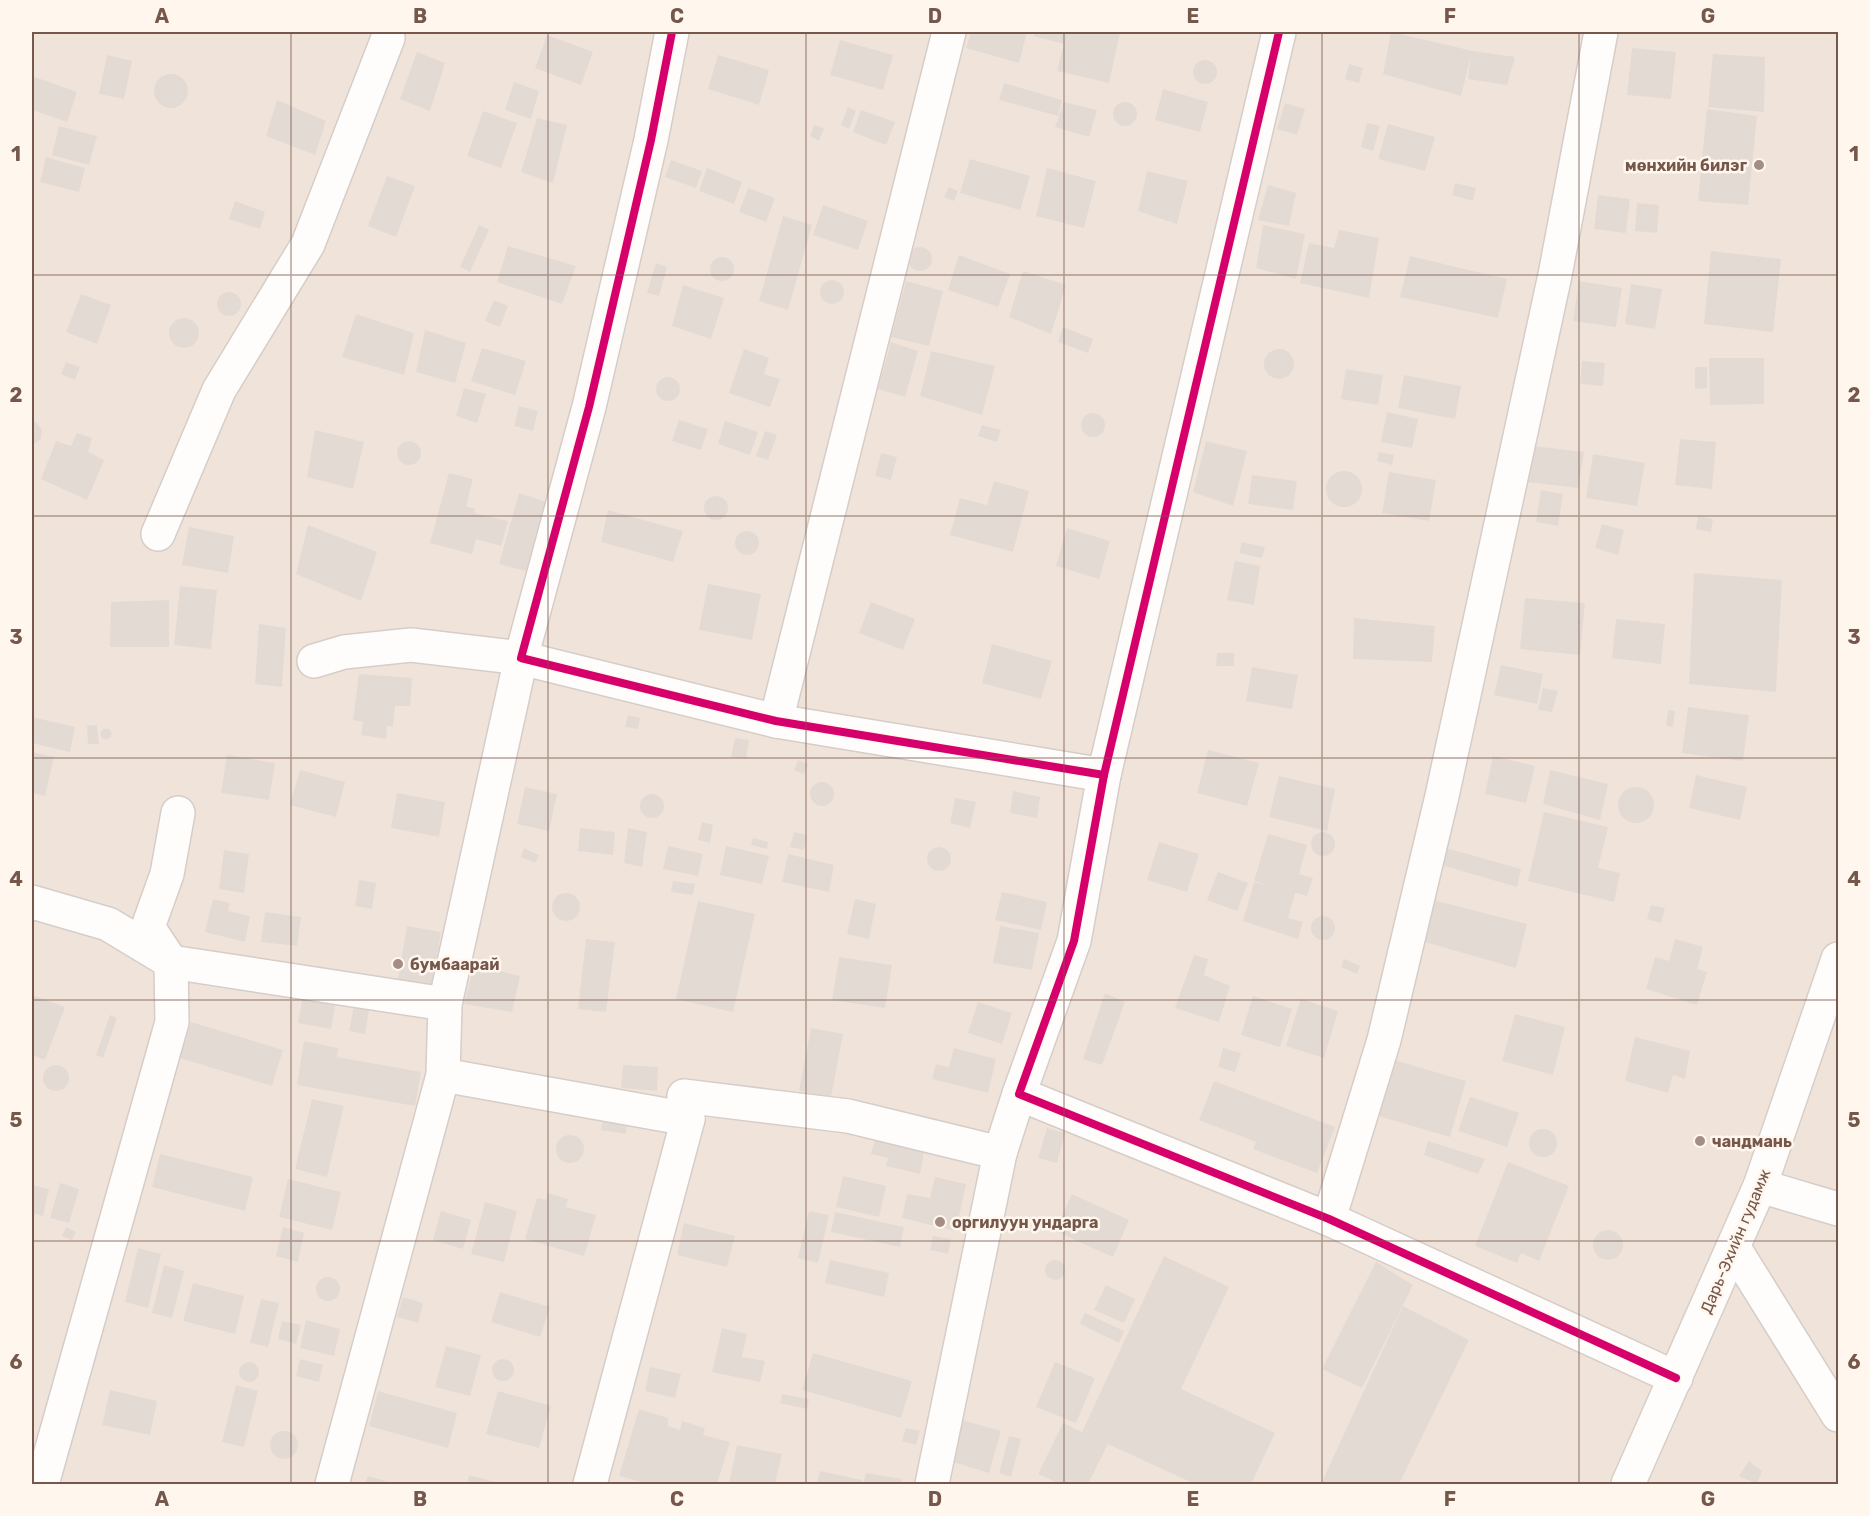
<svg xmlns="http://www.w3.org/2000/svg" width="1870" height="1516" font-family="Rubik,sans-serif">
	<rect width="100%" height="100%" fill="#f7f2ec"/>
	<rect fill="#f0e4da" x="32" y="32" width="1806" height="1452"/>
	<g fill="#e4dad4">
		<polygon points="971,32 1027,32 1019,63 966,48"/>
		<polygon points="1035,32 1120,33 1109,83 1057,71 1064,44 1033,36"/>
		<polygon points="1391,32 1473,51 1515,57 1507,85 1468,79 1471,56 1461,96 1383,74"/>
		<polygon points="547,35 593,52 581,85 535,68"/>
		<polygon points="840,40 893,55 883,90 830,75"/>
		<polygon points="1632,48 1676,52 1671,99 1627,95"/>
		<polygon points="417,52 445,63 430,111 400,99"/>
		<polygon points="1713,54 1765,57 1764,112 1708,107"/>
		<polygon points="107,55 132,61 124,99 99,94"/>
		<polygon points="718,55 769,70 759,105 708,89"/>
		<circle cx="1205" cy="72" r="12"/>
		<polygon points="1349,64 1363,68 1359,83 1345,79"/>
		<circle cx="171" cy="91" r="17"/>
		<polygon points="32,76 77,92 67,122 32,110"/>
		<polygon points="514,82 539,91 531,119 505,110"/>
		<polygon points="1004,83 1062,100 1058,116 999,100"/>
		<polygon points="1163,89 1208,102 1200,132 1155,120"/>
		<polygon points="277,100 326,121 315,155 266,136"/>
		<polygon points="1064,102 1097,110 1089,137 1055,127"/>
		<circle cx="1125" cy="114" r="12"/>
		<polygon points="1285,103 1305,109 1297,135 1277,129"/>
		<polygon points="848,107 856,111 849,129 841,125"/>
		<polygon points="1707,109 1757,116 1748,205 1698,201"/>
		<polygon points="861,110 895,122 886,145 853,132"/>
		<polygon points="483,111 517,123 501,168 467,156"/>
		<polygon points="537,118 567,125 553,183 521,172"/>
		<polygon points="1367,123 1380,126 1373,151 1361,147"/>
		<polygon points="1388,124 1435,137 1425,171 1378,159"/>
		<polygon points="814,125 824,128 819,141 810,136"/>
		<polygon points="59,126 97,136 89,165 52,155"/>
		<polygon points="46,157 85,168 79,192 40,182"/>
		<polygon points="970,159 1030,176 1020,210 960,193"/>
		<polygon points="671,160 702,171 696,188 665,177"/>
		<polygon points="707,168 742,182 734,204 699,191"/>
		<polygon points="1047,168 1096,181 1084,228 1036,216"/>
		<polygon points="1147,171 1188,181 1177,224 1138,211"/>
		<polygon points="387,176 415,186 396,237 368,226"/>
		<polygon points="1455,183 1476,188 1473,201 1452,195"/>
		<polygon points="1268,185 1296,193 1289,226 1258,220"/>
		<polygon points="949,187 958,191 954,201 944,197"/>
		<polygon points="748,188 775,198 766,222 739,212"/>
		<polygon points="1598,195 1630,199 1626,233 1594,229"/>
		<polygon points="235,201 265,212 260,229 229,219"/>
		<polygon points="1637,203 1659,205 1657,233 1635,231"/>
		<polygon points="823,205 868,221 858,250 813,235"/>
		<polygon points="783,216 812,225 788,310 759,301"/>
		<polygon points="479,225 489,230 470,272 460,267"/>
		<polygon points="1263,225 1305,234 1296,279 1256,268"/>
		<polygon points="1339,230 1379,238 1369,298 1300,283 1309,243 1334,248"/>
		<polygon points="508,246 576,266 562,304 497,282"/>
		<circle cx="920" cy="259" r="12"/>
		<polygon points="1711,251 1781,259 1773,332 1704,324"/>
		<polygon points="959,255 1010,274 998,307 948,290"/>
		<polygon points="1410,256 1507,279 1498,318 1400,297"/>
		<circle cx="722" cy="269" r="12"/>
		<polygon points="656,263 667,267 659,296 647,293"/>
		<polygon points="1023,271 1066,285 1051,334 1009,317"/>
		<circle cx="832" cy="292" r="12"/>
		<polygon points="906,281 943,291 929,346 891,337"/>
		<polygon points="1579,281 1622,288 1616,327 1573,321"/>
		<polygon points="1631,284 1662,289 1655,329 1625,324"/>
		<polygon points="683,285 724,298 711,339 672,326"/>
		<circle cx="229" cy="304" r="12"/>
		<polygon points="81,294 111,305 97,344 66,332"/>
		<polygon points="494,300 508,306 500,327 485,321"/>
		<polygon points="356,314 414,333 404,375 342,357"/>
		<circle cx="184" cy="333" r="15"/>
		<polygon points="1063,327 1093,339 1088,353 1058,342"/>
		<polygon points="425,330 466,343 455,383 416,372"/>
		<polygon points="891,342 918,351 905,397 878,389"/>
		<polygon points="482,348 526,361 515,395 471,381"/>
		<circle cx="1279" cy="364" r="15"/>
		<polygon points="744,349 769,358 764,374 780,379 770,407 729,393"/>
		<polygon points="931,351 995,366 982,415 920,396"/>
		<polygon points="1709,358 1764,358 1764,404 1710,405"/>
		<polygon points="1582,361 1605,363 1603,386 1580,384"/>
		<polygon points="66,362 80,367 75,380 61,374"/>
		<polygon points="1695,367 1707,367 1707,388 1695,389"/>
		<polygon points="1346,369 1383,375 1378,405 1341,399"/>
		<polygon points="1404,375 1461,386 1455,419 1398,408"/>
		<circle cx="668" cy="389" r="12"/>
		<polygon points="464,388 486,394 477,423 456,416"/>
		<polygon points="519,406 538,411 533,431 514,426"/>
		<polygon points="1387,412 1418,419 1412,448 1381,442"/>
		<circle cx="1093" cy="425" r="12"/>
		<polygon points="679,420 708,429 701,450 672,441"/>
		<polygon points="32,421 37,423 42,430 41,439 34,444 32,444"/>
		<polygon points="725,421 758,432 750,455 718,444"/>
		<polygon points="982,425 1001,430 997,442 978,436"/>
		<polygon points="315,430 364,442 353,489 307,477"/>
		<polygon points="765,431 777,435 768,460 756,456"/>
		<polygon points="77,433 92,438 88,452 104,460 87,500 41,479 56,441 71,446"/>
		<polygon points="1680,439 1716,442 1712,489 1675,485"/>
		<polygon points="1206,441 1247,451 1233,506 1193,492"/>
		<circle cx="409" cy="453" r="12"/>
		<polygon points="1533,446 1584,452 1578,488 1527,482"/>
		<polygon points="1379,452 1394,455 1392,465 1377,461"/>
		<polygon points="881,453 897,457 891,480 875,476"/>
		<polygon points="1593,454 1645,463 1637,506 1586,498"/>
		<circle cx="1344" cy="489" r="18"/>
		<polygon points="1389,472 1436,480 1429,521 1382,513"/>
		<polygon points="449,473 473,479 466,506 475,509 474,513 508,521 501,546 476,539 472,554 430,543"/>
		<polygon points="1252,475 1297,481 1293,510 1248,504"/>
		<polygon points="994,481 1029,491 1013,552 950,535 960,498 987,505"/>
		<polygon points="1541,490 1563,494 1558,526 1536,522"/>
		<polygon points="519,493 553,504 533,573 499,564"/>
		<circle cx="716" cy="508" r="12"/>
		<polygon points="608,510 683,531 673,562 601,542"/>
		<polygon points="1698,516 1713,519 1711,532 1696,529"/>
		<polygon points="1602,524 1624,530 1618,555 1595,548"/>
		<polygon points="308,525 377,552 361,601 296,574"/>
		<polygon points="189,527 234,536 228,573 182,565"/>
		<polygon points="1067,528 1110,541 1099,579 1056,566"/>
		<circle cx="747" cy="543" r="12"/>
		<polygon points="1242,542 1265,547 1262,558 1239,553"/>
		<polygon points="1235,561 1260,566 1254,605 1227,600"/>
		<polygon points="1694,573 1782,580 1776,692 1689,684"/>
		<polygon points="708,584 761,594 752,640 699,630"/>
		<polygon points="180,586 217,590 211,649 174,645"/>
		<polygon points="1525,598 1585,603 1580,655 1520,649"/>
		<polygon points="169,600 169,647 110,647 111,602"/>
		<polygon points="871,602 915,619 903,650 859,633"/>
		<polygon points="1354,618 1435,626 1432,662 1353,659"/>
		<polygon points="1616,619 1665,624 1661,664 1612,658"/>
		<polygon points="259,624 286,628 282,687 255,684"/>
		<polygon points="992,644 1052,661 1041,699 982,683"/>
		<polygon points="1217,653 1234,653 1234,666 1216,666"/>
		<polygon points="1501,665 1543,674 1537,704 1494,695"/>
		<polygon points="1252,667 1298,675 1292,709 1246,701"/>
		<polygon points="359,674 412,678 410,706 395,706 393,727 387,726 386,739 361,735 363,722 353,720"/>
		<polygon points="1543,688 1558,691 1552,712 1538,710"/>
		<polygon points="1688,707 1749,715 1743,761 1682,753"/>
		<polygon points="1668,710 1675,711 1673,727 1666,726"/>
		<polygon points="628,715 640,718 638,729 625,727"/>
		<polygon points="32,717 75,727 70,752 32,743"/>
		<polygon points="97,725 99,744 88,744 87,726"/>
		<circle cx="106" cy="734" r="5.5"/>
		<polygon points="735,738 749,740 746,759 731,757"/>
		<polygon points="1208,750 1259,763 1247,806 1197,793"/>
		<polygon points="32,752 54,757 45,796 32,793"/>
		<polygon points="227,755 275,763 269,800 221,793"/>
		<polygon points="1493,756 1535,766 1526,803 1485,794"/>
		<polygon points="798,760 808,764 804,774 794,770"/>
		<polygon points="300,770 345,782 336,817 290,805"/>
		<polygon points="1550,770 1608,784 1600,820 1543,804"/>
		<polygon points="1696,775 1747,787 1740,820 1689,808"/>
		<polygon points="1279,776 1335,789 1327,831 1269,817"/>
		<circle cx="822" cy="794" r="12"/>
		<circle cx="1636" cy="805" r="18"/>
		<polygon points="525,787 557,794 549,831 517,824"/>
		<polygon points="1013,791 1040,797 1037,818 1010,813"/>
		<polygon points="397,793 445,802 439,837 391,828"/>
		<circle cx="652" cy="806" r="12"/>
		<polygon points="955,798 976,802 970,828 950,823"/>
		<polygon points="1544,812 1608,827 1598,868 1620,873 1614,902 1528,881"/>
		<polygon points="702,822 713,825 710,843 698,840"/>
		<polygon points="580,828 615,832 613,855 578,851"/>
		<polygon points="628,828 647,832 642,867 624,863"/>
		<polygon points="794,832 807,835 804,850 790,847"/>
		<circle cx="1323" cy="844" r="12"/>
		<polygon points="1268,834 1307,845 1299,874 1313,878 1307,896 1295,893 1288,918 1303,922 1298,939 1243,921 1254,882 1274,887 1254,881"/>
		<polygon points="753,838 768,842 767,849 751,845"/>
		<polygon points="1159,842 1199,854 1187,892 1147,880"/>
		<polygon points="668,846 703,854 698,876 663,869"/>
		<polygon points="726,846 769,856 762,884 720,875"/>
		<circle cx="939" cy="859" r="12"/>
		<polygon points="524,848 539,855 535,863 521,857"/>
		<polygon points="1446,848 1521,869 1517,887 1441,865"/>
		<polygon points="224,850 249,854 244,893 219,889"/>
		<polygon points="788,854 834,865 829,892 782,882"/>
		<polygon points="1218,872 1248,883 1237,911 1207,900"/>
		<polygon points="359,880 376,883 372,909 355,906"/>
		<polygon points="673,881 695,884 693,895 671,892"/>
		<polygon points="1002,892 1047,902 1041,930 995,920"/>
		<circle cx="566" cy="907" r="14"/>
		<polygon points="213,899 230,903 228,911 250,916 245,942 205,932"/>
		<polygon points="855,899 876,904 869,939 847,934"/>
		<polygon points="1433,900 1527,924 1516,968 1421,941"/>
		<polygon points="698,901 755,914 733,1012 676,999"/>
		<polygon points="1651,905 1665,908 1661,923 1647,919"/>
		<polygon points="265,912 301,917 297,946 261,942"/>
		<circle cx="1323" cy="928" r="12"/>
		<polygon points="407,926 441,932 431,990 397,984"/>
		<polygon points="1000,926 1039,933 1032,970 993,963"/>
		<polygon points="586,939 615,942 606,1012 578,1009"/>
		<polygon points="1675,939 1703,947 1697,969 1707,972 1697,1005 1646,989 1655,957 1669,961"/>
		<polygon points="1194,955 1208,959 1204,975 1230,986 1219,1022 1175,1008"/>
		<polygon points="839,957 892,965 885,1008 832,1000"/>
		<polygon points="1344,959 1360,966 1357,974 1341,967"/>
		<polygon points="474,965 520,976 512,1012 464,1004"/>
		<polygon points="304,989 337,995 331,1029 298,1023"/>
		<polygon points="1105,993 1125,1002 1102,1065 1083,1059"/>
		<polygon points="32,995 65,1007 45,1060 32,1055"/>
		<polygon points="1253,996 1292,1009 1280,1047 1241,1035"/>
		<polygon points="1301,999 1338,1011 1324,1058 1286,1046"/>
		<polygon points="355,1001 370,1004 365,1034 349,1031"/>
		<polygon points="978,1002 1012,1013 1002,1044 968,1033"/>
		<polygon points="1515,1014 1565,1027 1553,1075 1502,1061"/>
		<polygon points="110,1015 117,1018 103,1058 96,1055"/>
		<polygon points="191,1022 283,1050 272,1086 180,1058"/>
		<polygon points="811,1028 843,1034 831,1097 799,1091"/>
		<polygon points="1635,1037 1690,1051 1685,1079 1673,1075 1668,1093 1625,1081"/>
		<polygon points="304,1041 338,1048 337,1057 421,1072 415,1106 297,1085"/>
		<polygon points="954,1048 996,1059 988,1093 932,1079 936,1064 949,1067"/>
		<polygon points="1223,1048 1241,1053 1235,1072 1218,1067"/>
		<polygon points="1394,1060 1466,1081 1450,1137 1378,1116"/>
		<circle cx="56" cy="1078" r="13"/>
		<polygon points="623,1065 658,1067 657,1091 621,1088"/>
		<polygon points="1214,1081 1335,1127 1317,1173 1253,1149 1256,1142 1199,1120"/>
		<polygon points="1470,1097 1519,1113 1507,1147 1458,1131"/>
		<polygon points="312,1099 344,1106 327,1177 295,1169"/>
		<polygon points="603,1119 627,1123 626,1134 601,1130"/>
		<polygon points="1047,1128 1065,1133 1057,1163 1038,1158"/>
		<circle cx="1543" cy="1143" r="14"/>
		<circle cx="570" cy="1149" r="14"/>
		<polygon points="875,1140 924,1152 920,1174 886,1166 888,1158 871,1154"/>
		<polygon points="1428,1141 1485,1159 1478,1174 1424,1155"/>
		<polygon points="160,1154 253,1177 245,1211 152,1187"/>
		<polygon points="1508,1162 1569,1186 1539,1261 1521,1253 1517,1263 1475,1246"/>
		<polygon points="843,1176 886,1186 879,1217 836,1207"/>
		<polygon points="935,1177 966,1184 956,1231 902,1218 907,1194 930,1198"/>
		<polygon points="288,1179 341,1192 332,1230 279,1217"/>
		<polygon points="60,1183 79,1189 69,1223 50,1218"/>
		<polygon points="32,1185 49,1189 43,1216 32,1213"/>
		<polygon points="548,1193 568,1199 566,1207 596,1215 584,1256 525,1239 537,1198 546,1200"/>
		<polygon points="1072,1194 1129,1220 1113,1257 1055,1231"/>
		<polygon points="485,1202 517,1211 504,1262 471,1254"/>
		<polygon points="441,1211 471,1220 463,1249 433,1240"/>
		<polygon points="809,1211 829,1215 818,1263 798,1258"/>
		<polygon points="835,1212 904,1227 900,1247 831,1232"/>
		<polygon points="684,1223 735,1236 727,1267 677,1255"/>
		<polygon points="66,1227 76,1232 72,1240 62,1236"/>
		<polygon points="283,1227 304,1233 298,1262 276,1256"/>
		<circle cx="1608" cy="1245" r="15"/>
		<polygon points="933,1236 951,1239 948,1254 930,1250"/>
		<polygon points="138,1248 161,1254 148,1308 125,1302"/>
		<polygon points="1164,1256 1229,1287 1181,1389 1275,1433 1251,1484 1195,1484 1108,1444 1088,1484 1060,1484 1038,1474 1063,1423 1082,1432"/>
		<circle cx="1055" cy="1270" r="10"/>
		<polygon points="830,1260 889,1273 884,1297 825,1283"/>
		<polygon points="1376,1262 1413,1285 1362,1388 1322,1369"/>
		<polygon points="164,1265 184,1271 172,1318 152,1313"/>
		<circle cx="328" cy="1289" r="12"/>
		<polygon points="193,1283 244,1296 235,1334 183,1321"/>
		<polygon points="1106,1285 1135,1299 1124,1323 1094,1310"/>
		<polygon points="500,1292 550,1307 540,1337 491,1322"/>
		<polygon points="403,1297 423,1303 418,1323 397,1317"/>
		<polygon points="261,1299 279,1303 268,1347 250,1343"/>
		<polygon points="1403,1306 1469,1340 1399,1484 1321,1484"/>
		<polygon points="1085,1313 1124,1331 1119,1343 1080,1324"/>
		<polygon points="306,1320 340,1329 334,1356 300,1348"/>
		<polygon points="282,1321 301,1325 296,1344 278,1339"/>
		<polygon points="722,1328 747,1334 742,1357 765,1361 760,1382 712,1372"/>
		<polygon points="446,1346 481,1355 470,1396 435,1387"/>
		<polygon points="813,1353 912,1381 901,1418 802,1390"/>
		<circle cx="503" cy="1370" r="11"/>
		<polygon points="300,1359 323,1365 319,1382 296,1376"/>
		<circle cx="249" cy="1372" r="10"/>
		<polygon points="1055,1362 1095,1378 1076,1423 1036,1407"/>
		<polygon points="650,1367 681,1374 675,1398 645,1391"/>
		<polygon points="236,1385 258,1391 244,1447 222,1442"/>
		<polygon points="110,1390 157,1401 150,1435 102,1425"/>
		<polygon points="378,1391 457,1413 448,1448 369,1426"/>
		<polygon points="498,1391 551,1406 539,1448 486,1434"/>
		<polygon points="782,1394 809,1399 807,1409 780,1403"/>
		<polygon points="639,1409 668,1418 668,1426 680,1430 682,1421 705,1428 703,1435 730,1442 717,1484 649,1484 619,1476"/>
		<polygon points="962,1420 1001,1431 989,1473 950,1461"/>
		<polygon points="906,1428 920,1431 916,1445 902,1441"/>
		<circle cx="284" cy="1445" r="14"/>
		<polygon points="1009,1436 1021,1439 1011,1477 999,1473"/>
		<polygon points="737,1445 782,1454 775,1484 729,1484"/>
		<polygon points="1749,1461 1762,1471 1757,1484 1739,1476"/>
		<polygon points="820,1471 862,1480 861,1484 817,1484"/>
		<polygon points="866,1473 902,1479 901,1484 863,1484"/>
		<polygon points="469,1475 503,1484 467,1484"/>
		<polygon points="368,1476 389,1482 389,1484 365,1484"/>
	</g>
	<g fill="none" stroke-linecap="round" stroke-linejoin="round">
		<defs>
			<g id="street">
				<polyline points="672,32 651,140 589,407 521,658 776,721 1104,775"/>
				<polyline points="1279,32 1104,775 1074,941 1019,1094 1329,1219 1676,1378"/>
				<polyline points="158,534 219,390 308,244 388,38"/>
				<polyline points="314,661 344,652 411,645 521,658 445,1004 443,1075 332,1484"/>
				<polyline points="776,721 949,32"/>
				<polyline points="32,902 108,924 171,962 445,1004"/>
				<polyline points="443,1075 688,1119"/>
				<polyline points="1760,1186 1838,1209"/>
				<polyline points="1329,1219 1384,1040 1442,796 1555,275 1601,32"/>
				<polyline points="1734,1248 1838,1415"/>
				<polyline points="42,1484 172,1022 171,962 148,927 167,874 178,813"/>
				<polyline points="590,1484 688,1119 684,1096 848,1116 1000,1153"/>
				<polyline points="932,1484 1000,1153 1019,1094"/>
			</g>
			<polyline id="secondary" points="1628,1484 1760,1186 1838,959"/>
		</defs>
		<use href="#street" stroke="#d6cdc8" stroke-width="36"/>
		<use href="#secondary" stroke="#d7cec8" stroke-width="36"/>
		<use href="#street" stroke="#fefdfc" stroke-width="33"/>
		<use href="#secondary" stroke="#fefdfc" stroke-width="33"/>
		<defs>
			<g id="cycleway">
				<polyline points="672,32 651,140 589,407 521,658 776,721 1104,775"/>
				<polyline points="1279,32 1104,775 1074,941 1019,1094 1329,1219 1676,1378"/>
			</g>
		</defs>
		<use href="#cycleway" stroke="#fff7ee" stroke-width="11"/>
		<use href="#cycleway" stroke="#d6006c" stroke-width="8"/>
	</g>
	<path fill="none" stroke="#76574c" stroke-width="1.5" stroke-opacity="0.55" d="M291 32V1484M548 32V1484M806 32V1484M1064 32V1484M1322 32V1484M1579 32V1484M32 275H1838M32 516H1838M32 758H1838M32 1000H1838M32 1241H1838"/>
	<g fill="#a38d84" stroke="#fff7ee" stroke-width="2">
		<circle cx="1759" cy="165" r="6"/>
		<circle cx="398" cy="964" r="6"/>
		<circle cx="1700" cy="1141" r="6"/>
		<circle cx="940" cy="1222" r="6"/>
	</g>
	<g text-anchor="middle" stroke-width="5" stroke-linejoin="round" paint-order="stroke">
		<g font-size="16" font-weight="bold" fill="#76574c" stroke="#fff7ee" text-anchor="start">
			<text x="1747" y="171" text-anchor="end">мөнхийн билэг</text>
			<text x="410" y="970">бумбаарай</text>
			<text x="1712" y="1147">чандмань</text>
			<text x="952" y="1228">оргилуун ундарга</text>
		</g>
		<g font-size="16" fill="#76574c" stroke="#fff7ee">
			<text transform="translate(1735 1241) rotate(-67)" y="6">Дарь-Эхийн гудамж</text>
		</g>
	</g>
	<rect width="1870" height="1516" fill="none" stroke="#fff7ee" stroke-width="66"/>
	<rect x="33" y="33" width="1804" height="1450" fill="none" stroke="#76574c" stroke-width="2"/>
	<g font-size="20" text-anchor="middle" font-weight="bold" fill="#76574c">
		<text x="162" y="23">A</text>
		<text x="420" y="23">B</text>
		<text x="677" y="23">C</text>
		<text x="935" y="23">D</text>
		<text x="1193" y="23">E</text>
		<text x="1450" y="23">F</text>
		<text x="1708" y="23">G</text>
		<text x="16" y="161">1</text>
		<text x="1854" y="161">1</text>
		<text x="16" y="402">2</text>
		<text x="1854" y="402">2</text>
		<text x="16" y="644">3</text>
		<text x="1854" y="644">3</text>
		<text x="16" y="886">4</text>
		<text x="1854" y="886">4</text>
		<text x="16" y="1127">5</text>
		<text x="1854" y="1127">5</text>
		<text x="16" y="1369">6</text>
		<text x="1854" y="1369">6</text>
		<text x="162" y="1506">A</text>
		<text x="420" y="1506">B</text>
		<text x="677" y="1506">C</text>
		<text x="935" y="1506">D</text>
		<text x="1193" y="1506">E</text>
		<text x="1450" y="1506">F</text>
		<text x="1708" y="1506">G</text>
	</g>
</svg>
